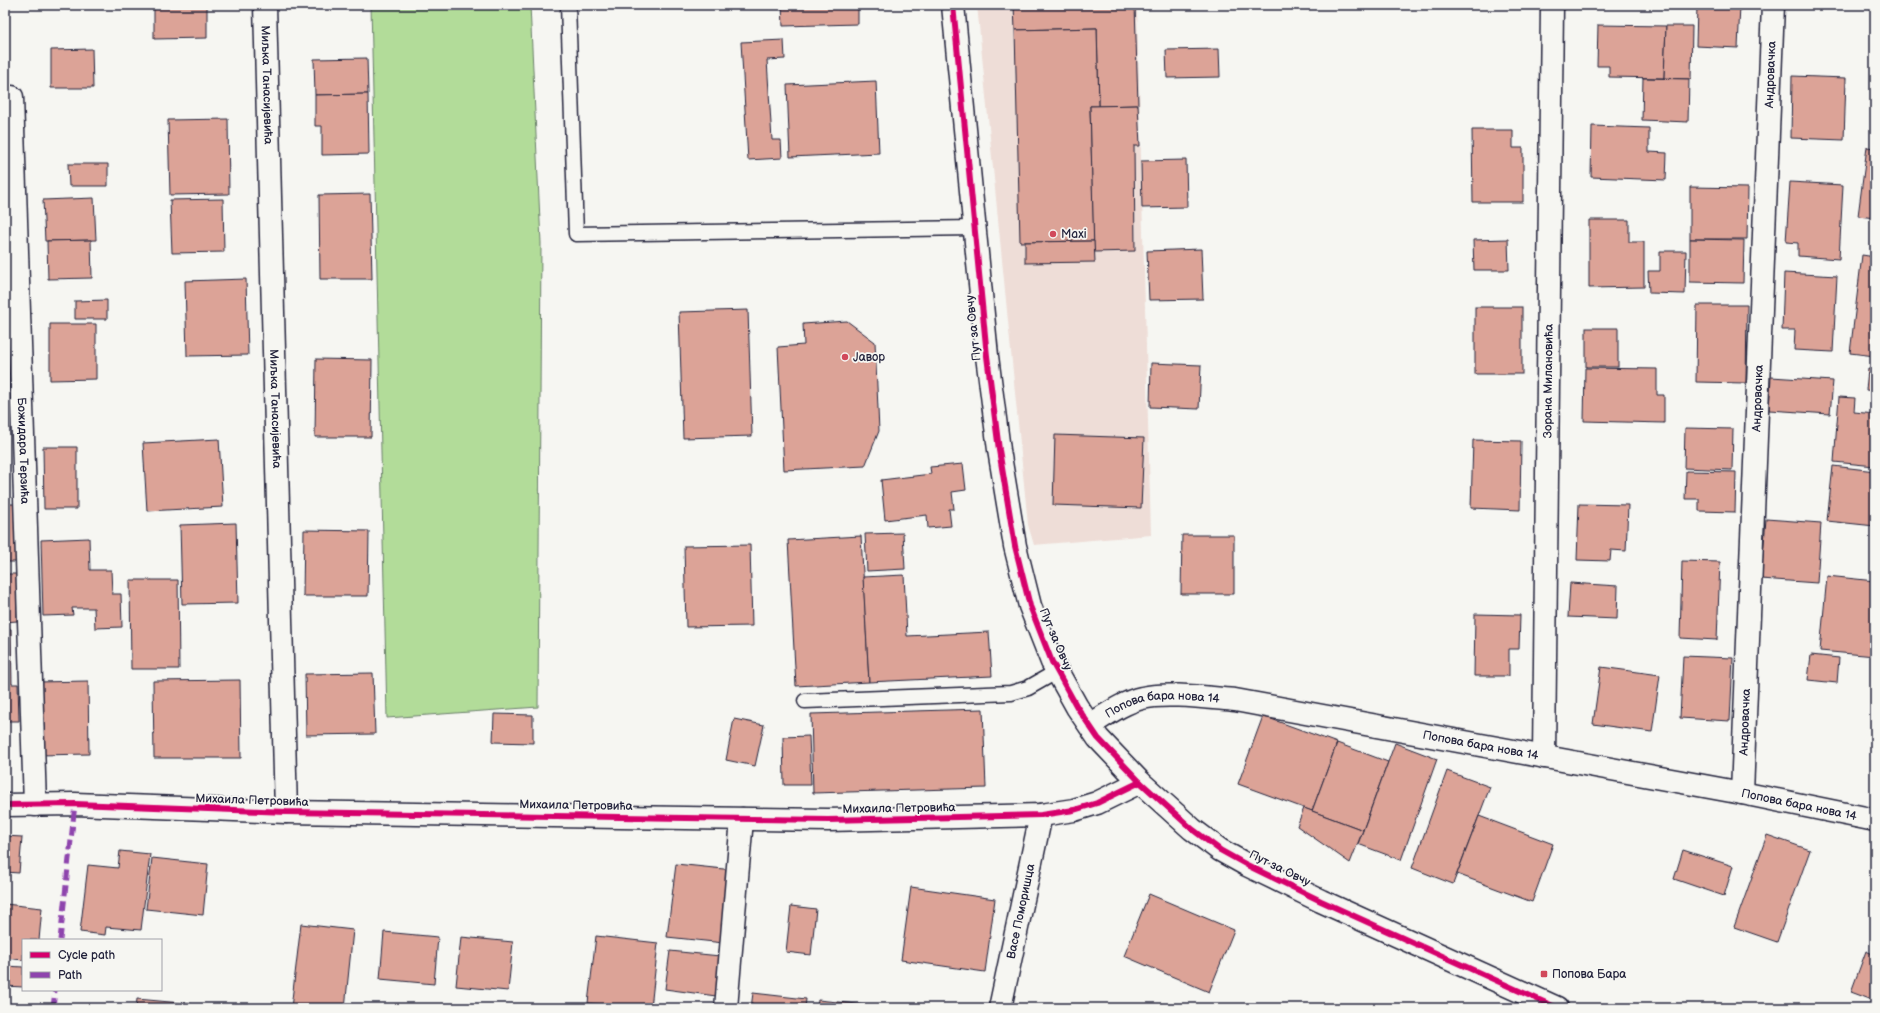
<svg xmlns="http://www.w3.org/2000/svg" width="1880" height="1013" font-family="'Balsamiq Sans',sans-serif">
	<rect width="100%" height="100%" fill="#f6f6f2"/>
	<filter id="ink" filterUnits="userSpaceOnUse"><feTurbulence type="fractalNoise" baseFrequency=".025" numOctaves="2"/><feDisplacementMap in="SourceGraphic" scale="8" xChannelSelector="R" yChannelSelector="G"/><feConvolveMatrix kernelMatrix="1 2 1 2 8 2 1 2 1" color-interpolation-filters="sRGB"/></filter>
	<g filter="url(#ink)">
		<polygon fill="#eeddd7" points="977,5 1137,5 1151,535 1034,545 1028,525"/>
		<polygon fill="#b2dc99" stroke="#6a7f6a" points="371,5 530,5 541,243 538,707 387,718"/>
		<g fill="#dca397" stroke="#22223b">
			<polygon points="154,5 207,5 207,38 154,39"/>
			<polygon points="782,5 858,5 858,24 783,26"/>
			<polygon points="1014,5 1135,5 1138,105 1099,106 1097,28 1015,30"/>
			<polygon points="1697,5 1740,5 1738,48 1696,46"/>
			<polygon points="1598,25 1666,26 1664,78 1609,77 1609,66 1597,66"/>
			<polygon points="1666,26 1692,26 1691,79 1664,78"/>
			<polygon points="1097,28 1099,106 1090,106 1094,241 1020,242 1015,30"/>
			<polygon points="784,40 785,59 767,60 772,140 781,140 782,158 748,160 741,42"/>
			<polygon points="92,49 93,88 51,88 51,50"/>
			<polygon points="1219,49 1220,77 1167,78 1166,50"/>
			<polygon points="367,58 368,94 315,95 314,59"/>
			<polygon points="1792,76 1846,78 1844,140 1791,138"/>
			<polygon points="1643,78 1689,79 1688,122 1642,120"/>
			<polygon points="876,81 879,153 790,157 787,85"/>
			<polygon points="368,94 369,154 322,155 322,126 315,126 315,95"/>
			<polygon points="1138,105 1140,146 1134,146 1135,251 1094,252 1090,106"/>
			<polygon points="228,119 229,194 170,195 168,120"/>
			<polygon points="1592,126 1649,128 1649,152 1667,153 1666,180 1591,177"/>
			<polygon points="1472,130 1513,130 1513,148 1523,148 1523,202 1473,202"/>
			<polygon points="1867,147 1875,148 1875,218 1858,216"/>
			<polygon points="1186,160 1187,207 1142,208 1141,161"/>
			<polygon points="68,164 108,164 108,186 69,186"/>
			<polygon points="1790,182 1843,185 1839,259 1798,256 1798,243 1786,242"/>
			<polygon points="1690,187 1748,188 1747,239 1690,239"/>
			<polygon points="370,194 372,279 320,279 319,195"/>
			<polygon points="94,198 96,240 45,241 43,200"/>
			<polygon points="223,199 224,252 172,253 170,200"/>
			<polygon points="1589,220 1629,220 1629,242 1644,242 1644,287 1589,288"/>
			<polygon points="1508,239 1509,270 1474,270 1473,240"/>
			<polygon points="1690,239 1744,240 1743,283 1690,282"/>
			<polygon points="91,240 92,278 48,279 47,241"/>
			<polygon points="1094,241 1095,262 1025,263 1025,242"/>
			<polygon points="1201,249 1203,299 1149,300 1147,251"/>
			<polygon points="1660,251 1686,251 1685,294 1649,293 1648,271 1660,271"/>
			<polygon points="1862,255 1875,257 1875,356 1850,353"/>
			<polygon points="1784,273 1837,276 1833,352 1794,350 1795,330 1782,330"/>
			<polygon points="246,279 248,355 187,356 185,281"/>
			<polygon points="107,300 107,319 75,319 75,301"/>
			<polygon points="1697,305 1747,305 1746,383 1696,382"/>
			<rect x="1475" y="307" width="47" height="67"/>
			<polygon points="748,310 752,436 683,438 679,312"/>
			<polygon points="847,321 875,342 879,431 865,466 784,470 778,347 804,345 803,324"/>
			<polygon points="50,324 96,324 96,379 50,380"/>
			<rect x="5" y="326" width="9" height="48"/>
			<rect x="1586" y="328" width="32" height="39"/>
			<polygon points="316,359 372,360 371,437 315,437"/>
			<polygon points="1151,363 1201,365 1199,409 1150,407"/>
			<polygon points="1585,368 1657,369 1657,395 1664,395 1664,423 1584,421"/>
			<polygon points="1868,369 1875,370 1875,391 1866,390"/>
			<polygon points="1771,377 1833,381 1830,414 1769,410"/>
			<polygon points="1839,397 1855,398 1854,412 1875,414 1875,466 1834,462"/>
			<polygon points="1685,428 1733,429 1732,470 1684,468"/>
			<polygon points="1055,435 1144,438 1141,508 1053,505"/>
			<polygon points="219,439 223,507 147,511 143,443"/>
			<polygon points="1473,440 1521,441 1520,510 1471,508"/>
			<polygon points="43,447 77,447 77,509 44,509"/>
			<polygon points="963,464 966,490 952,492 954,509 949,509 951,526 928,528 927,515 885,520 881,480 931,474 930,467"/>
			<polygon points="1833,466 1875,471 1875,526 1827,521"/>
			<polygon points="1686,471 1736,472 1735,512 1699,511 1699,499 1685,499"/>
			<polygon points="5,504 17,504 19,562 5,562"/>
			<polygon points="1579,504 1628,505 1626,551 1611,550 1610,561 1577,560"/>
			<polygon points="1766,519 1821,523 1817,583 1761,579"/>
			<polygon points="236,523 238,603 182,604 180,525"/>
			<polygon points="304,530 369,531 368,596 303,596"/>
			<polygon points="903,533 905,569 867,571 865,534"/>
			<polygon points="1182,535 1234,535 1234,594 1181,594"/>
			<polygon points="861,536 869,682 796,686 788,540"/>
			<polygon points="89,538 90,570 111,570 112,594 121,594 122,627 95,628 94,608 72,608 73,615 43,616 41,540"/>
			<polygon points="750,545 752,626 686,627 684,546"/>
			<polygon points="1682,561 1720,562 1717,640 1680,638"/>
			<polygon points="5,574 17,574 17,621 5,622"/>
			<polygon points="904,575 907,636 989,632 992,676 869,682 863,577"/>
			<polygon points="1827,576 1875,581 1875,656 1820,651"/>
			<polygon points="130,580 178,580 179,669 131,669"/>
			<polygon points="1570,583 1618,586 1617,619 1568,617"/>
			<polygon points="1475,614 1520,615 1519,649 1509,649 1509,676 1474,676"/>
			<polygon points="5,629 11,629 12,684 18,684 19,721 5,721"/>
			<polygon points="1811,655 1839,658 1837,683 1808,680"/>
			<polygon points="1683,656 1733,658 1730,721 1680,718"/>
			<polygon points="1601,667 1660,675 1652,732 1593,724"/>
			<polygon points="373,673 375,734 306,735 305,674"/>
			<polygon points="240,680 241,758 154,758 153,681"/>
			<polygon points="88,681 89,754 39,755 38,682"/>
			<polygon points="983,709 986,788 813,793 811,714"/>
			<polygon points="494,714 533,715 533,743 493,742"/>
			<polygon points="1263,716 1337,743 1312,811 1238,784"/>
			<polygon points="734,719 764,725 755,766 726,760"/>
			<polygon points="809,736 811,785 784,785 783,737"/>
			<polygon points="1337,743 1388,762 1363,830 1312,811"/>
			<polygon points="1395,743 1437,759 1401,860 1358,844"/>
			<polygon points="1447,771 1490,787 1453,884 1412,868"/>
			<polygon points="1304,808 1363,830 1350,863 1297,826"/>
			<polygon points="1479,816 1553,844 1532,902 1457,874"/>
			<polygon points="1767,835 1810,850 1777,942 1734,927"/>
			<polygon points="5,836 22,837 19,873 5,872"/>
			<polygon points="1683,850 1733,866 1724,896 1674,879"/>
			<polygon points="120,851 150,854 141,930 106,927 105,935 80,932 88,865 118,868"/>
			<polygon points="152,858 208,864 203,915 146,909"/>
			<polygon points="676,864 733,870 724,943 667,937"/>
			<polygon points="911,887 995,899 985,972 901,960"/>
			<polygon points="1149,894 1234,930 1209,992 1124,956"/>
			<polygon points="5,904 42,908 39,940 23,940 23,960 5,958"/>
			<polygon points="791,906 816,909 811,955 786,952"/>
			<polygon points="301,924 353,930 345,1008 291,1008"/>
			<polygon points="384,932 438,937 434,984 380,979"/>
			<polygon points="596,936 658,943 651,1008 634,1008 588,1003"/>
			<polygon points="461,937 513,942 508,991 456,986"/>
			<polygon points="670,951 720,956 716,996 665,989"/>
			<polygon points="1866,951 1875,955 1875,1001 1851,992"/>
			<polygon points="5,966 23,967 23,987 5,986"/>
			<polygon points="753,993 806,999 805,1008 751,1008"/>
			<polygon points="137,999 192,1004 192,1008 136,1008"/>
			<polygon points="818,1000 867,1005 866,1008 817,1008"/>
			<polygon points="5,1004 44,1007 44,1008 5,1008"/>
		</g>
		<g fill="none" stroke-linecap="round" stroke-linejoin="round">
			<defs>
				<g id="lane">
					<polyline points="568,5 576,234 974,228"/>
					<polyline points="805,701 1011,693 1028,688 1056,672"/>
				</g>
				<g id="street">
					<path id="s1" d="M265 5 286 812"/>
					<path id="s2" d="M12 97 35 805"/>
					<path id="s3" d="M1090 725C1106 715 1124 702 1142 698 1165 692 1210 698 1235 700L1742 793 1875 820"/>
					<path id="s4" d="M1544 757 1552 5"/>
					<path id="s5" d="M1742 793 1773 5"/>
					<polyline points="5,805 75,804 286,812 828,820 1041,815 1074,810 1097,803 1140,782"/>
					<polyline points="726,1008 742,819"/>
					<path id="s6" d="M1000 1008 1041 815"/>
				</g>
				<polyline id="secondary" points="953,5 987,356 999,450 1015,546 1030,606 1052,662 1077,707 1098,738 1140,782 1192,829 1220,850 1247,865 1321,901 1557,1008"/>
			</defs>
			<use href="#lane" stroke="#22223b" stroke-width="17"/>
			<use href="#street" stroke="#22223b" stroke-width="25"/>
			<use href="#secondary" stroke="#22223b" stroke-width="25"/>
			<use href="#lane" stroke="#f6f6f2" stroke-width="14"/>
			<use href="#street" stroke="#f6f6f2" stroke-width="22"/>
			<use href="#secondary" stroke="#f6f6f2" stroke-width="22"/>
			<g stroke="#8e44ad" stroke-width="5" stroke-dasharray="10 5" stroke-linecap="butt">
				<polyline points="60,940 75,804"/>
				<polyline points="53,1008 55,990"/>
			</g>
			<defs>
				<g id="cycleway">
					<polyline points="953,5 987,356 999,450 1015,546 1030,606 1052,662 1077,707 1098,738 1140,782 1192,829 1220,850 1247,865 1321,901 1557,1008"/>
					<polyline points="5,805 75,804 286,812 828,820 1041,815 1074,810 1097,803 1140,782"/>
				</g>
			</defs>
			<use href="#cycleway" stroke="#f6f6f2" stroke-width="8"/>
			<use href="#cycleway" stroke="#d6006c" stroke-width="6"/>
		</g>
	</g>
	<g fill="#d1495b" stroke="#f6f6f2" stroke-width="1.5">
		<circle cx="1053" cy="234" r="4"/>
		<circle cx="845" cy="357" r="4"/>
		<rect x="1540" y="970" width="8" height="8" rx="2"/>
	</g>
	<g text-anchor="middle" stroke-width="3.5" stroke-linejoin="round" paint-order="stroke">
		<g font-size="12" fill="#22223b" stroke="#f6f6f2">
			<text dy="4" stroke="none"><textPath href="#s5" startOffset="719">Андровачка</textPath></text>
			<text dy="4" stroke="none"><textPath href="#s1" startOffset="80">Миљка Танасијевића</textPath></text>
			<text transform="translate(973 328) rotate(-96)" y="4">Пут за Овчу</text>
			<text dy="4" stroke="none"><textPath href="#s4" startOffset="376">Зорана Милановића</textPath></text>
			<text dy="4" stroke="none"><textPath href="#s5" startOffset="395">Андровачка</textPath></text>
			<text dy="4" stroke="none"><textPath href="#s1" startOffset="404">Миљка Танасијевића</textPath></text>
			<text dy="4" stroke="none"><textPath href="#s2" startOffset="354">Божидара Терзића</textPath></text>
			<text transform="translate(1056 639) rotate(67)" y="4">Пут за Овчу</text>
			<text dy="4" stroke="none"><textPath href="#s3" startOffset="78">Попова бара нова 14</textPath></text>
			<text dy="4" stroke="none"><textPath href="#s5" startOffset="71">Андровачка</textPath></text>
			<text dy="4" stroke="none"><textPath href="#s3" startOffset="402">Попова бара нова 14</textPath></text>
			<text transform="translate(252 800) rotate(2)" y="4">Михаила Петровића</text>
			<text dy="4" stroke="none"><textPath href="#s3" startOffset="726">Попова бара нова 14</textPath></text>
			<text transform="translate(576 805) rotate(1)" y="4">Михаила Петровића</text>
			<text transform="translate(899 808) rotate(-1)" y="4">Михаила Петровића</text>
			<text transform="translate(1280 868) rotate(26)" y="4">Пут за Овчу</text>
			<text dy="4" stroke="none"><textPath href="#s6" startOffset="99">Васе Поморишца</textPath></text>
		</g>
		<g font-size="12" fill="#22223b" stroke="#f6f6f2" text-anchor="start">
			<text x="1061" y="238">Maxi</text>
			<text x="853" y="361">Јавор</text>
			<text x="1552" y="978">Попова Бара</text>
		</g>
	</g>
	<rect width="1880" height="1013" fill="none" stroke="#f6f6f2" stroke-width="20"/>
	<rect x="10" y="10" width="1860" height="993" fill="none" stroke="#22223b" stroke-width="1.5" filter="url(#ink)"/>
	<rect x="22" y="939" width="140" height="52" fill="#f6f6f2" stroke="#a1a1a9"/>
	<rect x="30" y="952" width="20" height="6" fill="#d6006c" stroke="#a1a1a9"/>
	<text x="58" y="959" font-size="12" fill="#22223b">Cycle path</text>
	<rect x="30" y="972" width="20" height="6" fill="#8e44ad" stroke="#a1a1a9"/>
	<text x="58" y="979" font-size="12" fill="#22223b">Path</text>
</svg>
